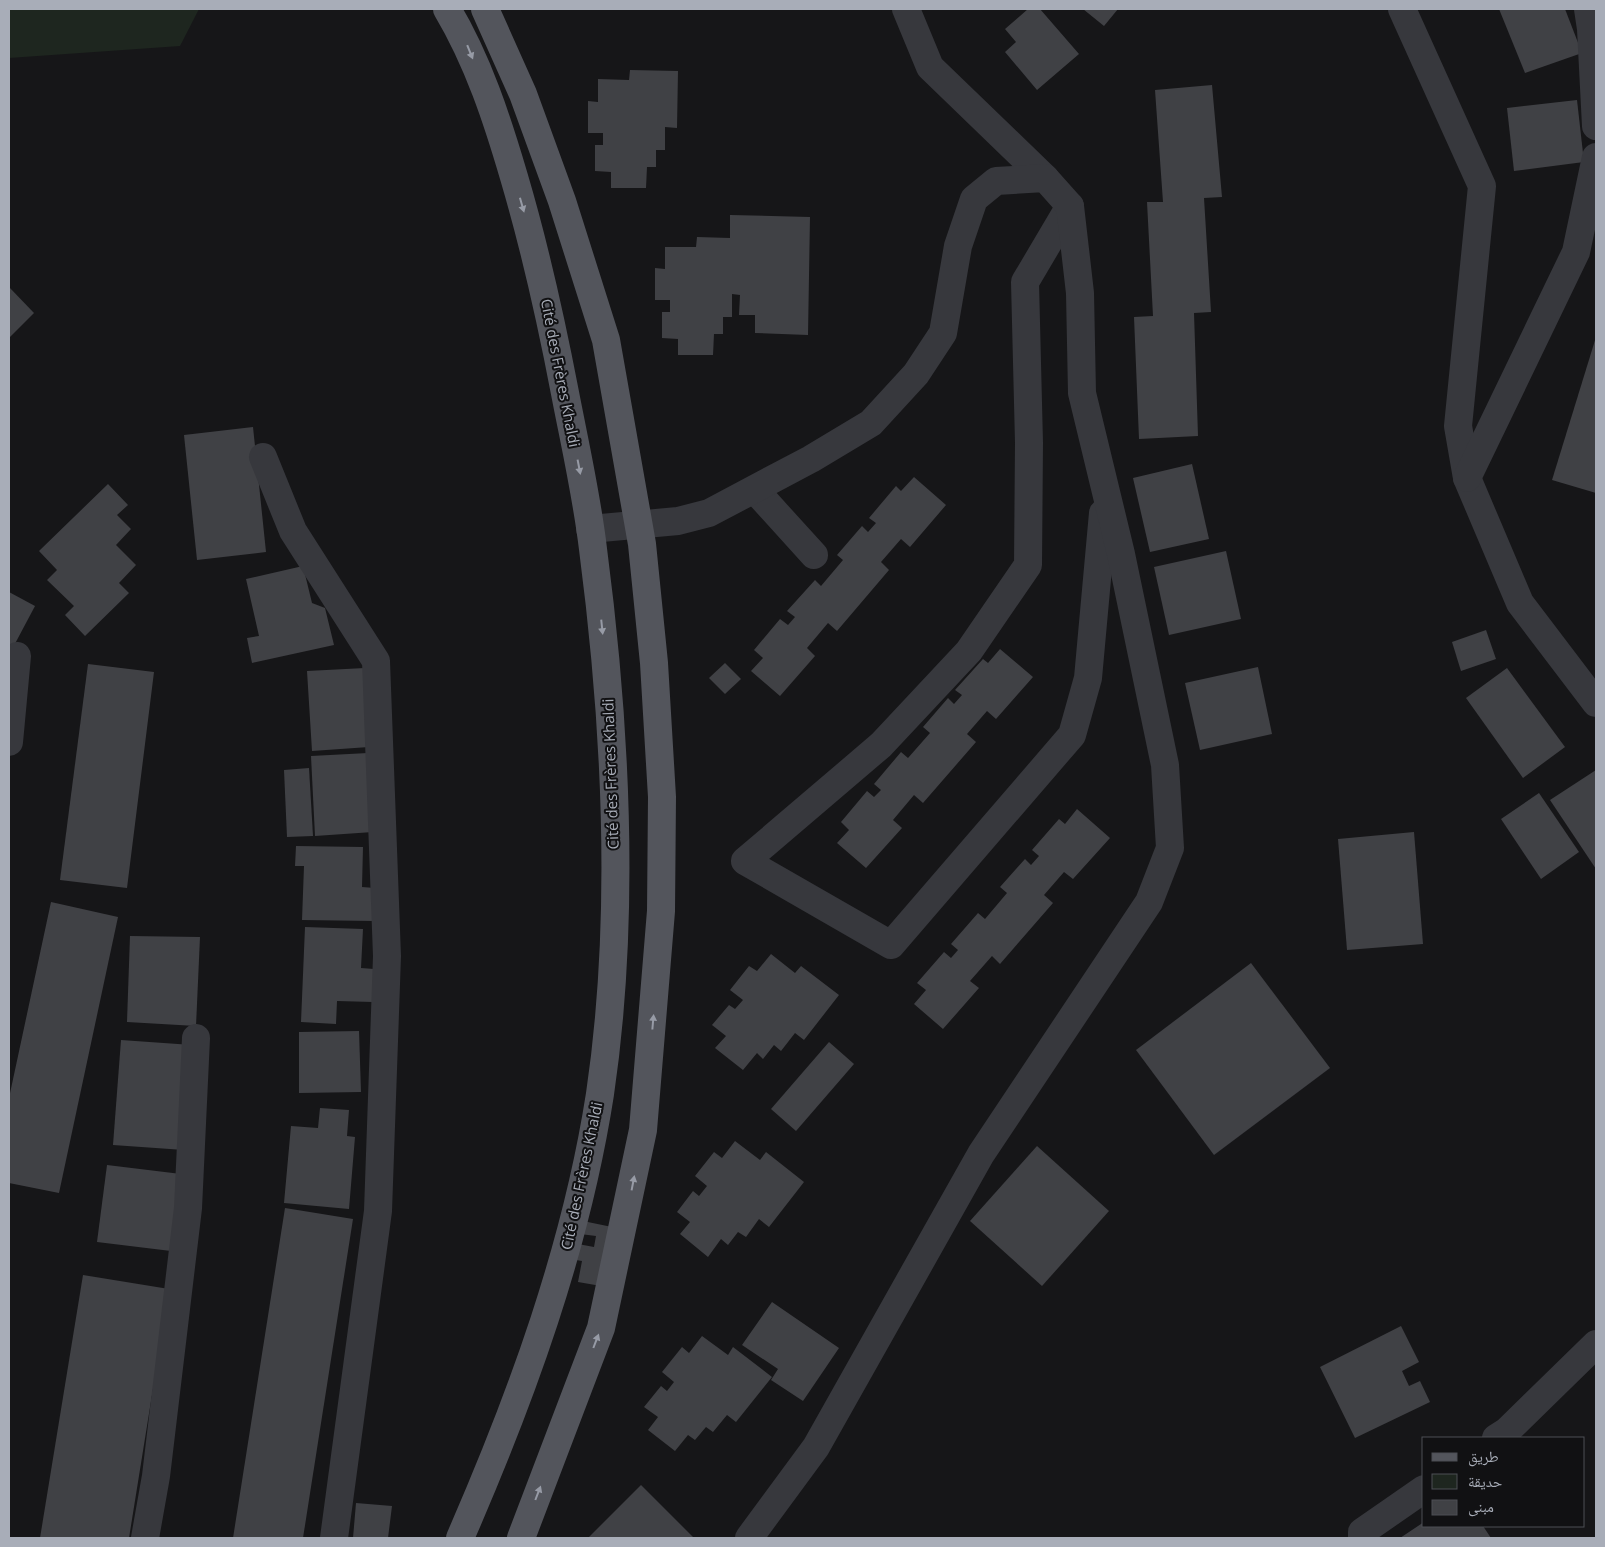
<svg xmlns="http://www.w3.org/2000/svg" width="1605" height="1547" font-family="'Open Sans','Noto Naskh Arabic',sans-serif">
	<rect width="100%" height="100%" fill="#161618"/>
	<polygon fill="#1e261f" points="9,9 199,9 180,46 9,58"/>
	<g fill="#404145">
		<polygon points="1028,9 1040,9 1079,54 1037,90 1005,52 1016,42 1005,29"/>
		<polygon points="1083,9 1118,9 1104,26"/>
		<polygon points="1499,9 1565,9 1582,53 1525,73"/>
		<polygon points="630,70 678,71 677,128 665,127 665,150 656,150 656,167 647,167 646,188 611,188 611,172 595,171 595,145 603,145 603,133 588,133 588,101 598,102 598,79 629,80"/>
		<polygon points="1212,85 1222,197 1204,198 1211,312 1194,313 1198,436 1139,439 1134,317 1153,316 1147,202 1163,202 1155,90"/>
		<polygon points="1577,100 1584,162 1514,171 1507,108"/>
		<polygon points="730,215 810,217 808,335 755,333 755,315 739,315 740,295 732,294 732,317 723,317 723,334 714,334 713,355 678,355 678,339 662,338 662,312 670,312 670,300 655,300 655,268 665,269 665,247 696,247 697,237 730,238"/>
		<polygon points="9,287 34,313 9,338"/>
		<polygon points="1596,337 1596,493 1552,480"/>
		<polygon points="253,427 266,552 197,560 184,435"/>
		<polygon points="1192,464 1209,539 1150,552 1133,478"/>
		<polygon points="914,477 946,505 910,547 901,539 881,562 889,570 837,631 828,623 807,648 815,656 780,696 751,671 763,658 754,650 780,619 788,625 795,617 787,611 815,580 821,586 843,560 837,555 862,526 868,532 876,523 869,518 896,486 901,491"/>
		<polygon points="108,484 128,505 117,515 131,529 116,545 136,565 119,583 129,593 85,636 65,615 74,606 47,580 57,570 39,551"/>
		<polygon points="1226,551 1241,619 1169,635 1154,567"/>
		<polygon points="303,566 312,603 325,608 334,645 252,663 247,638 259,636 246,579"/>
		<polygon points="9,592 35,606 9,655"/>
		<polygon points="1486,630 1496,659 1461,671 1452,642"/>
		<polygon points="1000,649 1033,677 996,719 987,711 967,734 976,742 923,803 914,795 893,820 902,828 866,868 837,843 849,830 841,822 867,791 874,797 881,790 874,784 901,752 908,758 930,733 923,727 948,698 954,704 962,695 955,690 983,659 988,663"/>
		<polygon points="725,663 741,679 725,694 709,678"/>
		<polygon points="88,664 154,672 127,888 60,880"/>
		<polygon points="1258,667 1272,734 1200,750 1185,683"/>
		<polygon points="365,668 369,747 312,751 307,671"/>
		<polygon points="1507,668 1565,747 1523,778 1466,698"/>
		<polygon points="368,753 373,832 315,836 311,756"/>
		<polygon points="309,768 313,836 287,837 284,770"/>
		<polygon points="1596,770 1596,869 1550,800"/>
		<polygon points="1539,793 1579,852 1541,879 1501,819"/>
		<polygon points="1077,809 1110,838 1073,879 1064,872 1044,895 1053,903 1000,964 992,956 970,981 979,988 943,1029 914,1004 926,990 917,983 944,952 951,958 958,950 951,944 978,913 985,919 1007,893 1000,887 1025,859 1031,865 1039,856 1032,850 1059,819 1065,824"/>
		<polygon points="1414,832 1423,944 1347,950 1338,839"/>
		<polygon points="296,846 363,847 362,887 375,888 374,921 302,920 304,866 295,866"/>
		<polygon points="51,902 118,917 59,1193 9,1183 9,1098"/>
		<polygon points="305,927 363,929 361,968 374,969 373,1002 337,1001 336,1024 301,1022"/>
		<polygon points="130,936 200,937 196,1026 127,1022"/>
		<polygon points="771,954 795,973 801,966 839,995 804,1040 795,1033 781,1051 774,1045 763,1059 757,1053 743,1070 715,1048 726,1036 712,1025 729,1005 735,1009 743,1000 730,990 749,966 757,971"/>
		<polygon points="1251,963 1330,1068 1214,1155 1136,1050"/>
		<polygon points="359,1031 361,1092 299,1093 299,1032"/>
		<polygon points="121,1040 192,1045 184,1150 113,1145"/>
		<polygon points="829,1042 854,1064 796,1131 771,1109"/>
		<polygon points="320,1108 349,1110 347,1136 355,1137 349,1209 284,1203 291,1126 318,1128"/>
		<polygon points="735,1141 760,1160 766,1152 804,1182 769,1227 759,1219 746,1237 738,1232 728,1245 721,1239 708,1257 680,1234 690,1222 677,1212 693,1191 699,1196 707,1186 695,1176 714,1152 722,1158"/>
		<polygon points="1037,1146 1109,1211 1042,1286 970,1221"/>
		<polygon points="107,1165 181,1174 171,1251 97,1242"/>
		<polygon points="285,1208 353,1219 303,1538 233,1538"/>
		<polygon points="583,1221 612,1227 601,1286 578,1282 582,1261 576,1260 578,1244 594,1247 596,1236 580,1234"/>
		<polygon points="83,1275 169,1289 129,1538 40,1538"/>
		<polygon points="772,1302 839,1348 803,1401 771,1380 778,1369 742,1345"/>
		<polygon points="1401,1326 1419,1362 1402,1371 1409,1386 1420,1381 1430,1402 1355,1438 1320,1367"/>
		<polygon points="702,1336 728,1355 733,1347 772,1377 736,1422 727,1415 713,1432 706,1427 695,1440 688,1435 675,1451 648,1430 658,1417 644,1407 661,1386 667,1391 674,1382 662,1372 682,1347 689,1353"/>
		<polygon points="641,1485 694,1538 588,1538"/>
		<polygon points="356,1503 392,1506 388,1538 353,1538"/>
		<polygon points="1424,1522 1424,1526 1483,1526 1491,1538 1400,1538"/>
	</g>
	<g fill="none" stroke-linecap="round" stroke-linejoin="round">
		<g stroke="#37383d" stroke-width="28">
			<polyline points="906,9 930,67 1045,178"/>
			<polyline points="1402,9 1482,186 1458,426 1467,478 1520,603 1596,703"/>
			<polyline points="1588,9 1591,29 1596,126"/>
			<polyline points="1070,206 1025,282 1029,443 1028,565 969,651 881,745 745,861 891,945 1072,735 1088,678 1103,513"/>
			<polyline points="263,457 293,531 376,661 387,956 378,1211 334,1538"/>
			<polyline points="1467,478 1576,252 1596,157"/>
			<polyline points="755,490 814,555"/>
			<polyline points="590,529 678,521 709,513 811,459 871,423 916,374 943,333 958,246 974,199 996,181 1045,178 1070,206 1080,293 1082,393 1121,554 1165,765 1170,848 1149,902 981,1154 816,1447 749,1538"/>
			<polyline points="9,742 17,656"/>
			<polyline points="1496,1438 1507,1431 1596,1344"/>
			<polyline points="145,1538 156,1476 188,1208 196,1038"/>
			<polyline points="1362,1538 1362,1532 1424,1489"/>
		</g>
		<g stroke="#53555c" stroke-width="28">
			<path d="M447 9C478 61 497 119 514 177 535 248 551 320 565 393 575 445 587 497 593 549 616 725 626 918 600 1094 576 1248 522 1396 460 1538"/>
			<polyline points="485,9 523,94 562,201 606,340 642,544 654,663 662,797 661,911 643,1130 601,1328 521,1538"/>
		</g>
	</g>
	<defs><path id="oneway-solid" d="M-6-.8H1V-3.2L6.5 0L1 3.2V.8H-6Z" transform="scale(1.25)"/></defs>
	<g fill="#979ba6">
		<use href="#oneway-solid" transform="translate(470 52) rotate(68)"/>
		<use href="#oneway-solid" transform="translate(522 205) rotate(74)"/>
		<use href="#oneway-solid" transform="translate(579 467) rotate(79)"/>
		<use href="#oneway-solid" transform="translate(602 627) rotate(84)"/>
		<use href="#oneway-solid" transform="translate(653 1022) rotate(-85)"/>
		<use href="#oneway-solid" transform="translate(633 1183) rotate(-79)"/>
		<use href="#oneway-solid" transform="translate(596 1341) rotate(-69)"/>
		<use href="#oneway-solid" transform="translate(538 1493) rotate(-69)"/>
	</g>
	<g text-anchor="middle" stroke-width="4" stroke-linejoin="round" paint-order="stroke">
		<g font-size="15" fill="#a8adb8" stroke="#111113">
			<text transform="translate(560 373) rotate(79)" y="5">Cité des Frères Khaldi</text>
			<text transform="translate(611 774) rotate(-92)" y="5">Cité des Frères Khaldi</text>
			<text transform="translate(582 1176) rotate(-78)" y="5">Cité des Frères Khaldi</text>
		</g>
	</g>
	<rect width="1605" height="1547" fill="none" stroke="#a8adb8" stroke-width="20"/>
	<rect x="1422" y="1437" width="162" height="90" fill="#111113" stroke="#4d4f55"/>
	<rect x="1432" y="1453" width="25" height="8" fill="#53555c" stroke="#4d4f55"/>
	<text x="1468" y="1462" font-size="15" fill="#a8adb8">طريق</text>
	<rect x="1432" y="1474" width="25" height="15" fill="#1e261f" stroke="#4d4f55"/>
	<text x="1468" y="1487" font-size="15" fill="#a8adb8">حديقة</text>
	<rect x="1432" y="1500" width="25" height="15" fill="#404145" stroke="#4d4f55"/>
	<text x="1468" y="1512" font-size="15" fill="#a8adb8">مبنى</text>
</svg>
